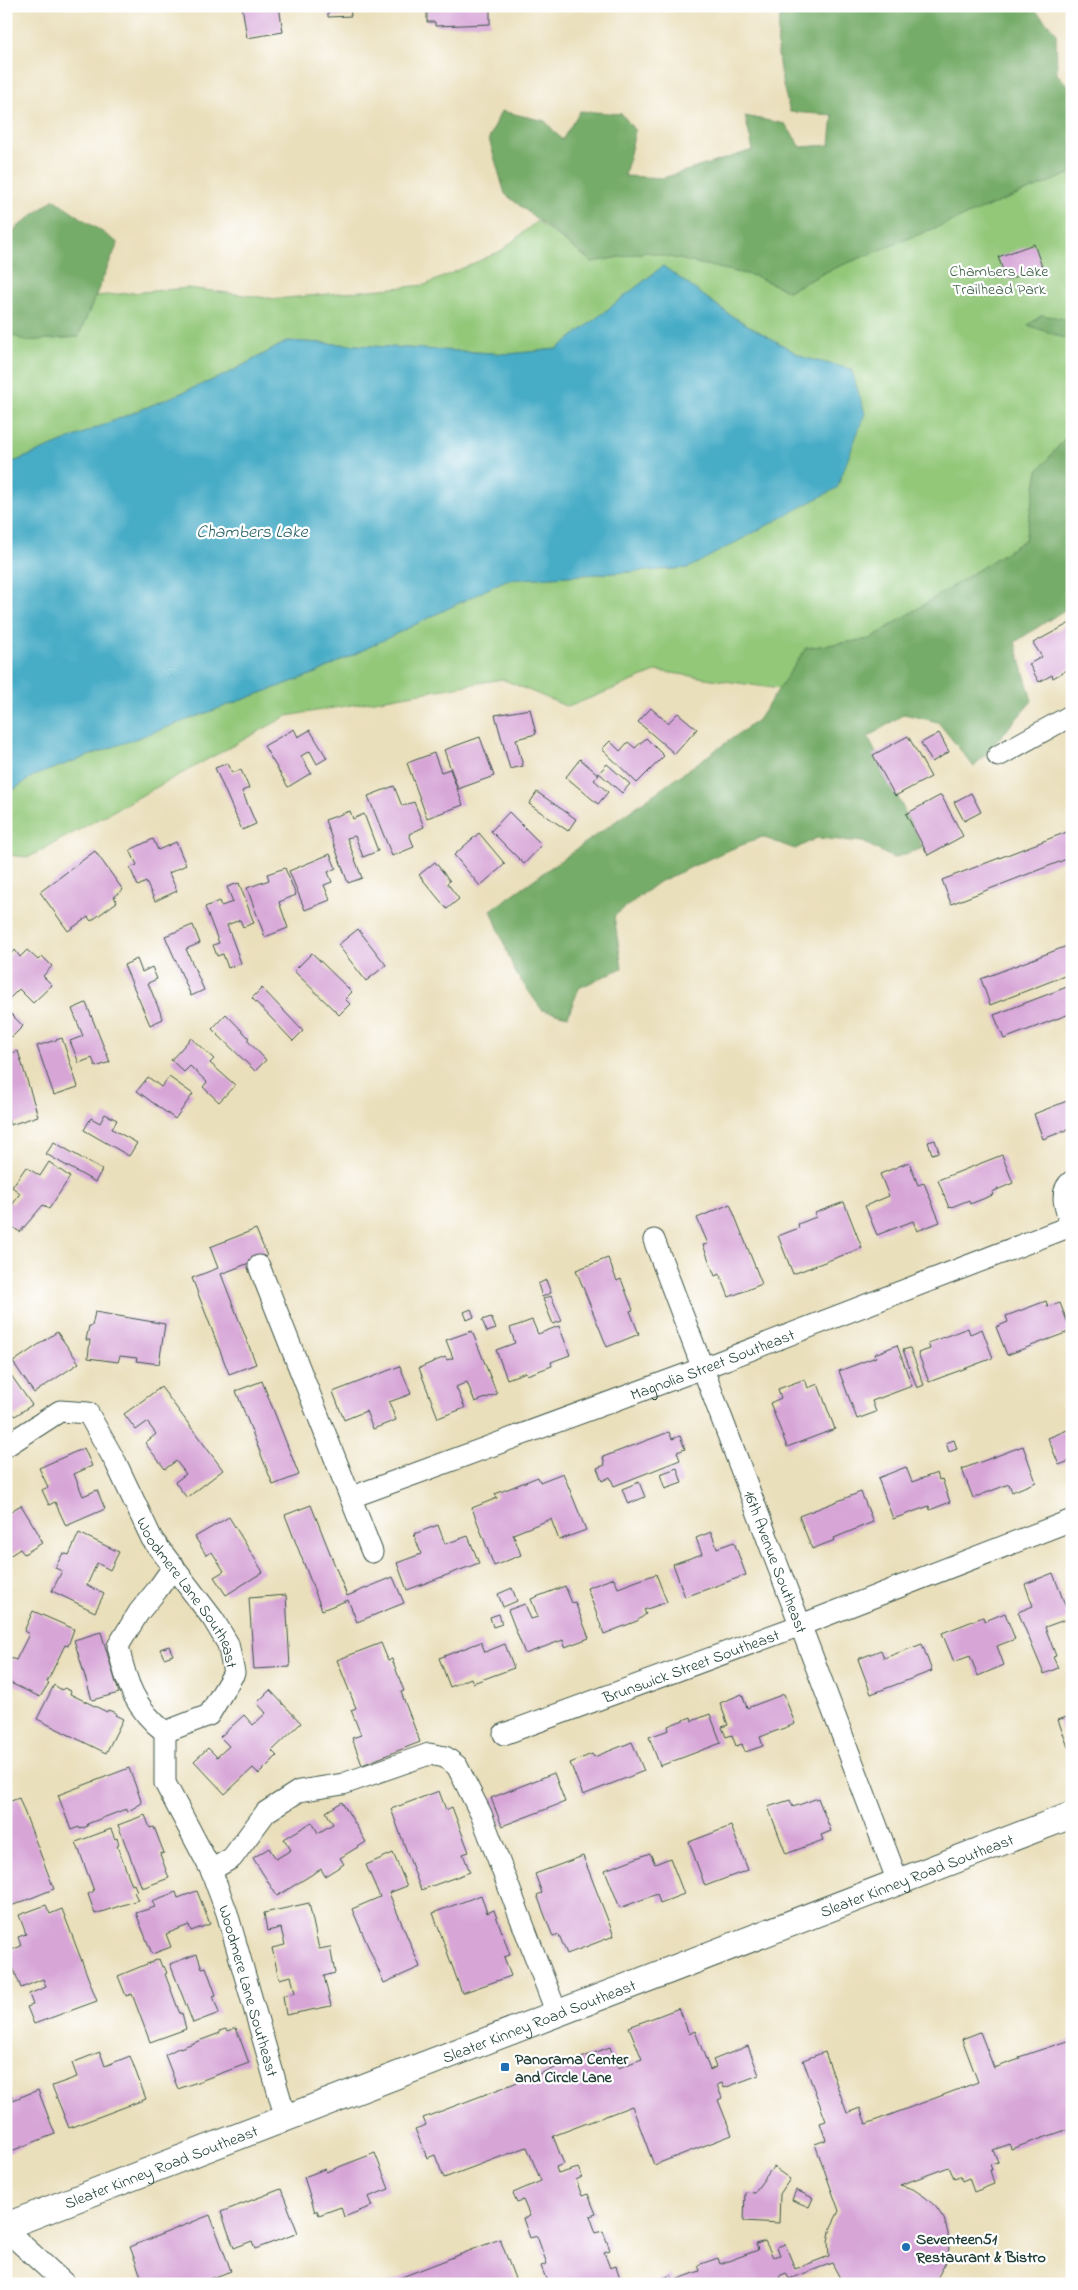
<svg xmlns="http://www.w3.org/2000/svg" width="1078" height="2290" font-family="'Indie Flower',sans-serif">
	<rect width="100%" height="100%" fill="#fff"/>
	<filter id="ink" filterUnits="userSpaceOnUse"><feTurbulence type="fractalNoise" baseFrequency=".02" numOctaves="2"/><feDisplacementMap in="SourceGraphic" scale="10" xChannelSelector="R" yChannelSelector="G"/><feConvolveMatrix kernelMatrix="1 2 1 2 8 2 1 2 1" color-interpolation-filters="sRGB"/></filter>
	<filter id="wash" filterUnits="userSpaceOnUse"><feTurbulence type="fractalNoise" baseFrequency=".0096" numOctaves="4" result="noise"/><feDisplacementMap in="SourceGraphic" scale="20" xChannelSelector="R" yChannelSelector="G"/><feGaussianBlur stdDeviation="1.12" result="paint"/><feColorMatrix in="noise" values="0 0 0 0 0 0 0 0 0 0 0 0 0 0 0 0 0 1.4 0 .05"/><feComposite in="paint" operator="in"/></filter>
	<g filter="url(#wash)">
		<rect width="100%" height="100%" fill="#eadfbb"/>
		<polygon fill="#93c879" stroke="#598256" points="1072,173 1072,430 1038,471 1025,540 870,639 806,648 779,689 658,671 568,707 502,679 287,716 29,857 6,855 6,795 33,776 316,673 506,580 688,568 841,367 805,358 730,315 663,266 557,349 509,354 288,341 225,375 16,461 6,463 6,331 24,341 78,337 96,296 188,288 276,299 425,285 501,251 537,221 592,262 647,252 755,276 788,291 830,270"/>
		<g fill="#76ac69" stroke="#4a744e">
			<path d="M782 6H1031L1056 32 1057 74 1072 90V173L830 270 788 291 755 276 647 252 592 262 505 194 489 139 501 111 545 121 562 140 580 111 622 114 635 131 625 176 663 178 753 150 745 116 785 124 801 147 830 145 833 115 790 112C779 71 773 48 782 6Z"/>
			<polygon points="54,199 118,243 78,337 24,341 6,331 6,236"/>
			<polygon points="1042,315 1072,320 1072,341 1028,325"/>
			<polygon points="1072,430 1072,605 1015,642 1032,701 974,767 938,722 904,714 868,737 923,848 893,858 863,842 817,838 795,849 762,837 724,852 657,883 614,916 622,968 579,988 568,1016 542,1010 515,972 491,910 758,720 806,648 870,639 1025,540 1038,471"/>
		</g>
		<polygon fill="#46acc6" stroke="#32747d" points="663,266 730,315 805,358 851,369 865,413 837,488 688,568 506,580 316,673 33,776 6,795 6,463 16,461 225,375 288,341 509,354 557,349"/>
		<g id="blocks">
			<g fill="#d7a6d7">
				<polygon points="242,6 279,6 283,32 247,38"/>
				<polygon points="328,6 350,6 351,16 328,17"/>
				<polygon points="435,6 490,6 490,24 435,26 435,22 427,22 427,9 435,9"/>
				<polygon points="1034,244 1042,267 1007,280 998,257"/>
				<polygon points="1072,622 1072,667 1053,678 1052,675 1039,682 1029,664 1042,657 1033,643"/>
				<polygon points="651,708 668,723 678,713 697,729 675,754 638,722"/>
				<polygon points="530,709 536,734 516,739 523,766 510,769 495,715"/>
				<polygon points="294,729 298,737 310,730 327,758 317,764 310,751 301,756 311,773 288,787 264,746"/>
				<polygon points="939,733 949,752 932,762 921,743"/>
				<polygon points="908,736 931,777 895,796 873,755"/>
				<polygon points="480,737 494,776 458,789 444,750"/>
				<polygon points="646,738 664,756 637,783 602,749 610,741 620,751 628,742 635,748"/>
				<polygon points="434,753 441,772 450,769 463,805 427,818 407,763"/>
				<polygon points="580,759 599,775 594,780 608,792 598,804 566,777"/>
				<polygon points="1072,760 1072,772 1067,763"/>
				<polygon points="228,763 232,773 241,770 249,788 242,791 256,824 242,830 215,768"/>
				<polygon points="607,764 630,784 622,793 599,773"/>
				<polygon points="394,786 402,806 414,802 424,827 409,834 414,847 392,856 368,796"/>
				<polygon points="537,792 576,819 568,831 529,804"/>
				<polygon points="971,793 981,812 964,821 954,802"/>
				<polygon points="941,795 963,836 928,855 906,814"/>
				<polygon points="350,811 353,819 364,814 378,851 363,857 355,836 347,838 362,878 348,883 325,820"/>
				<polygon points="509,812 542,845 524,864 491,831"/>
				<polygon points="1072,830 1072,857 951,904 942,880"/>
				<polygon points="479,833 505,864 480,886 454,855"/>
				<polygon points="153,839 158,850 176,842 186,865 169,873 177,891 155,901 146,882 138,886 130,868 137,865 130,850"/>
				<polygon points="95,851 123,890 114,897 117,902 91,921 88,917 68,931 40,892"/>
				<polygon points="330,854 336,868 328,872 332,882 324,885 330,900 305,910 289,871"/>
				<polygon points="435,862 450,881 447,883 459,899 447,909 419,875"/>
				<polygon points="285,868 296,895 279,902 288,928 265,937 247,888 269,880 267,874"/>
				<polygon points="239,883 254,923 243,927 240,920 227,925 241,963 228,968 223,954 217,956 213,945 219,943 205,907 219,901 221,906 233,902 227,887"/>
				<polygon points="193,925 200,943 186,949 204,990 191,996 165,936"/>
				<polygon points="358,929 386,965 366,981 338,945"/>
				<polygon points="1072,944 1072,973 990,1005 981,979"/>
				<polygon points="15,950 20,957 27,950 38,960 42,956 52,966 43,976 52,985 33,1003 19,989 6,1002 6,959"/>
				<polygon points="312,953 352,992 345,999 350,1004 339,1015 294,971"/>
				<polygon points="137,959 142,972 152,967 157,979 148,983 163,1019 150,1025 124,965"/>
				<polygon points="1072,985 1072,1013 1004,1039 994,1015"/>
				<polygon points="262,988 303,1031 293,1041 252,998"/>
				<polygon points="86,1003 110,1062 96,1067 92,1058 79,1063 70,1041 83,1036 72,1009"/>
				<polygon points="6,1009 23,1026 12,1037 6,1030"/>
				<polygon points="226,1014 249,1038 247,1040 266,1060 255,1071 212,1029"/>
				<polygon points="62,1038 78,1087 54,1095 37,1046"/>
				<polygon points="191,1038 214,1059 210,1063 235,1085 219,1102 203,1087 207,1082 190,1066 184,1072 171,1060"/>
				<polygon points="18,1051 38,1116 10,1125 6,1114 6,1055"/>
				<polygon points="148,1077 161,1087 169,1077 193,1094 175,1119 137,1091"/>
				<polygon points="1072,1099 1072,1128 1043,1139 1034,1114"/>
				<polygon points="105,1114 117,1120 112,1129 137,1143 129,1156 84,1130 91,1118 100,1123"/>
				<polygon points="935,1140 939,1152 932,1154 928,1142"/>
				<polygon points="54,1142 102,1170 95,1182 46,1154"/>
				<polygon points="1002,1155 1013,1183 992,1192 993,1195 970,1204 969,1200 949,1208 938,1180"/>
				<polygon points="49,1162 70,1177 49,1209 43,1205 20,1232 6,1223 6,1200 13,1204 20,1193 12,1187 26,1167 40,1176"/>
				<polygon points="909,1162 918,1185 924,1183 940,1222 917,1231 913,1221 877,1235 865,1206 889,1196 880,1174"/>
				<polygon points="844,1202 862,1248 793,1274 778,1236 799,1228 798,1224 816,1217 815,1213"/>
				<polygon points="730,1204 762,1284 729,1297 720,1274 715,1276 703,1245 708,1244 697,1218"/>
				<polygon points="256,1229 267,1256 221,1274 256,1364 229,1374 192,1278 218,1268 210,1247"/>
				<polygon points="608,1258 617,1281 621,1279 633,1310 630,1311 639,1334 607,1347 576,1270"/>
				<polygon points="546,1280 551,1293 542,1297 538,1284"/>
				<polygon points="551,1296 562,1321 553,1324 543,1299"/>
				<polygon points="1046,1301 1048,1307 1060,1303 1071,1331 1007,1355 996,1327 1008,1322 1006,1316"/>
				<polygon points="471,1309 474,1317 467,1320 464,1312"/>
				<polygon points="95,1312 165,1324 159,1364 136,1361 137,1358 120,1356 118,1362 88,1358 90,1340 86,1340 89,1326 92,1326"/>
				<polygon points="491,1317 496,1329 487,1332 482,1320"/>
				<polygon points="532,1320 538,1334 559,1326 570,1355 551,1362 552,1366 527,1375 526,1372 507,1379 496,1350 515,1343 510,1328"/>
				<polygon points="968,1328 970,1334 982,1329 993,1358 929,1382 918,1353 930,1349 928,1343"/>
				<polygon points="472,1331 497,1394 475,1402 467,1382 456,1387 465,1408 438,1418 419,1368 445,1357 447,1360 453,1358 446,1340"/>
				<polygon points="57,1332 79,1363 34,1393 13,1362"/>
				<polygon points="897,1345 912,1386 872,1401 876,1412 857,1419 839,1371 876,1357 875,1354"/>
				<polygon points="910,1348 924,1385 917,1388 903,1350"/>
				<polygon points="400,1366 411,1394 389,1402 396,1420 373,1429 366,1411 344,1420 333,1392"/>
				<polygon points="6,1368 32,1405 15,1416 8,1405 6,1407"/>
				<polygon points="805,1379 808,1388 818,1384 835,1429 787,1447 770,1403 781,1398 778,1389"/>
				<polygon points="262,1381 299,1475 273,1485 236,1391"/>
				<polygon points="161,1387 223,1470 187,1498 175,1482 186,1474 176,1461 165,1469 145,1443 156,1434 147,1422 136,1430 124,1414"/>
				<polygon points="1072,1428 1072,1460 1059,1465 1048,1438"/>
				<polygon points="669,1432 672,1439 680,1436 685,1449 677,1452 680,1460 614,1486 610,1477 602,1481 597,1468 605,1465 603,1457"/>
				<polygon points="954,1440 957,1449 949,1452 946,1443"/>
				<polygon points="1023,1446 1036,1482 1012,1492 1009,1484 973,1498 962,1469"/>
				<polygon points="84,1448 92,1466 74,1474 83,1496 97,1490 105,1509 66,1526 55,1502 49,1505 42,1490 48,1487 39,1468"/>
				<polygon points="906,1467 912,1482 937,1473 939,1480 942,1479 950,1502 930,1510 929,1506 893,1519 878,1478"/>
				<polygon points="677,1468 682,1483 665,1489 660,1474"/>
				<polygon points="563,1473 586,1530 559,1540 551,1519 513,1534 521,1555 494,1566 472,1508 497,1498 495,1494 538,1477 540,1482"/>
				<polygon points="639,1482 645,1497 628,1504 622,1489"/>
				<polygon points="861,1492 873,1522 834,1538 835,1540 812,1549 799,1516"/>
				<polygon points="21,1505 40,1536 39,1537 42,1543 24,1554 20,1549 6,1558 6,1514"/>
				<polygon points="311,1505 347,1596 393,1577 404,1603 357,1622 348,1600 322,1610 285,1515"/>
				<polygon points="229,1517 263,1572 226,1595 214,1577 224,1571 212,1552 206,1555 195,1537"/>
				<polygon points="438,1525 445,1544 468,1536 479,1563 407,1590 397,1563 421,1554 414,1534"/>
				<polygon points="711,1532 717,1548 734,1542 746,1575 685,1597 673,1564 702,1554 696,1538"/>
				<polygon points="79,1533 119,1552 110,1570 97,1563 87,1585 104,1594 95,1612 52,1591 62,1571 55,1568 63,1553 69,1555"/>
				<polygon points="1053,1573 1070,1618 1045,1627 1056,1656 1053,1657 1058,1668 1044,1674 1018,1612 1033,1606 1025,1584"/>
				<polygon points="656,1574 667,1602 644,1610 646,1614 637,1621 604,1634 587,1588 614,1578 618,1588"/>
				<polygon points="565,1586 572,1603 575,1602 589,1638 565,1647 563,1640 525,1654 508,1610 525,1604 531,1619 538,1617 531,1599"/>
				<polygon points="512,1588 517,1601 503,1607 498,1594"/>
				<polygon points="286,1595 290,1667 254,1669 249,1598"/>
				<polygon points="33,1611 74,1629 68,1646 65,1645 47,1682 49,1683 40,1697 6,1681 6,1665 10,1658 16,1660 29,1634 24,1631"/>
				<polygon points="1005,1613 1015,1639 997,1646 1004,1665 978,1676 970,1656 954,1662 942,1633 983,1617 985,1621"/>
				<polygon points="499,1614 502,1624 493,1627 490,1617"/>
				<polygon points="101,1632 119,1693 92,1700 74,1640"/>
				<polygon points="481,1642 485,1652 505,1644 514,1668 473,1683 471,1678 450,1687 439,1658"/>
				<polygon points="381,1643 388,1660 392,1659 404,1691 401,1692 420,1742 362,1765 352,1738 361,1735 351,1710 356,1708 337,1660"/>
				<polygon points="922,1644 932,1671 871,1694 858,1659 881,1650 884,1658"/>
				<polygon points="169,1646 173,1655 164,1658 160,1649"/>
				<polygon points="54,1685 62,1690 64,1688 71,1691 70,1694 107,1712 108,1710 116,1713 115,1715 123,1719 106,1753 37,1719"/>
				<polygon points="270,1690 301,1723 272,1751 277,1756 259,1774 253,1768 225,1794 194,1761 208,1748 217,1757 229,1746 220,1737 244,1715 253,1725 266,1713 257,1703"/>
				<polygon points="742,1694 747,1708 784,1694 795,1724 760,1737 763,1746 745,1752 742,1744 736,1746 732,1735 726,1737 722,1727 728,1725 720,1703"/>
				<polygon points="710,1714 721,1743 660,1766 649,1737 669,1730 668,1726 691,1717 692,1721"/>
				<polygon points="1072,1715 1072,1746 1068,1747 1058,1720"/>
				<polygon points="632,1742 644,1771 583,1795 570,1763 592,1754 594,1757"/>
				<polygon points="129,1768 142,1803 127,1812 126,1809 87,1824 88,1826 80,1829 79,1827 71,1830 58,1795"/>
				<polygon points="554,1773 565,1802 502,1826 491,1798"/>
				<polygon points="439,1791 446,1810 452,1807 469,1852 463,1854 470,1872 421,1890 391,1809"/>
				<polygon points="19,1798 54,1889 6,1908 6,1803"/>
				<polygon points="818,1798 831,1831 821,1835 823,1840 786,1854 768,1807 790,1800 793,1807"/>
				<polygon points="342,1802 366,1842 340,1858 344,1864 325,1876 321,1869 277,1896 253,1858 269,1848 276,1859 291,1850 284,1839 312,1822 318,1833 333,1824 326,1812"/>
				<polygon points="145,1815 150,1828 154,1827 164,1853 160,1854 169,1878 142,1888 118,1825"/>
				<polygon points="731,1826 748,1870 705,1886 689,1842"/>
				<polygon points="111,1829 115,1839 117,1838 119,1845 117,1846 132,1885 134,1884 137,1891 134,1892 138,1900 95,1914 88,1894 94,1891 76,1842"/>
				<polygon points="393,1853 407,1886 389,1893 420,1967 384,1983 352,1909 380,1897 366,1865"/>
				<polygon points="650,1853 655,1864 670,1858 684,1894 660,1903 657,1894 620,1908 605,1870"/>
				<polygon points="583,1856 614,1936 567,1954 559,1935 553,1937 537,1895 542,1893 535,1874"/>
				<polygon points="197,1891 210,1924 191,1931 189,1925 166,1934 171,1947 152,1954 136,1913 155,1907 152,1901 176,1892 178,1898"/>
				<polygon points="481,1895 487,1913 494,1910 510,1955 504,1957 511,1976 462,1993 433,1913"/>
				<polygon points="309,1903 319,1949 330,1947 335,1973 324,1976 331,2006 286,2015 283,1996 295,1993 291,1976 279,1979 272,1948 285,1945 281,1928 267,1931 264,1913"/>
				<polygon points="46,1905 50,1914 62,1909 97,2001 34,2024 27,2007 33,2005 29,1994 46,1987 43,1979 21,1988 7,1952 21,1946 18,1937 26,1934 19,1915"/>
				<polygon points="197,1954 202,1968 206,1967 216,1995 213,1996 219,2013 193,2023 170,1964"/>
				<polygon points="159,1959 162,1967 164,1966 167,1973 165,1974 180,2014 182,2013 186,2029 150,2042 132,1994 126,1996 118,1976"/>
				<polygon points="679,2008 689,2034 695,2031 710,2070 716,2067 713,2060 748,2046 759,2075 724,2088 722,2083 717,2085 722,2098 718,2100 732,2135 654,2165 632,2106 553,2136 564,2164 556,2167 558,2174 578,2168 582,2177 576,2180 582,2196 588,2194 596,2214 590,2216 596,2233 603,2231 610,2250 604,2252 610,2268 616,2266 622,2284 548,2284 541,2266 547,2264 537,2236 530,2238 523,2219 530,2216 523,2200 517,2202 513,2193 541,2181 527,2147 444,2178 435,2155 427,2158 415,2129 426,2125 423,2118 610,2047 618,2068 642,2059 629,2027"/>
				<polygon points="236,2028 249,2063 178,2089 165,2055 180,2047 180,2048 220,2033 219,2031 226,2029 227,2031"/>
				<polygon points="980,2032 994,2068 1020,2059 1019,2057 1070,2040 1069,2038 1072,2037 1072,2128 1011,2149 1010,2144 993,2150 998,2162 990,2164 992,2170 990,2170 994,2184 974,2192 969,2178 962,2181 960,2176 954,2178 949,2167 900,2185 913,2189 925,2197 936,2207 944,2219 948,2233 949,2248 946,2262 934,2284 843,2284 832,2263 789,2279 786,2273 779,2276 783,2284 649,2284 671,2275 673,2281 700,2271 698,2265 718,2258 720,2264 758,2250 756,2244 765,2241 773,2257 780,2255 777,2247 785,2244 795,2269 829,2256 828,2241 831,2227 839,2211 815,2144 826,2140 820,2123 826,2121 803,2060 825,2052 847,2113 860,2108 866,2124 978,2082 962,2039"/>
				<polygon points="100,2052 105,2066 130,2056 146,2099 69,2128 52,2086 77,2077 72,2063"/>
				<polygon points="6,2086 8,2086 13,2100 38,2090 55,2134 6,2153"/>
				<polygon points="375,2153 389,2189 368,2197 372,2206 344,2217 341,2207 319,2215 317,2210 315,2212 304,2177 325,2169 326,2172"/>
				<polygon points="773,2167 790,2179 780,2194 779,2223 744,2221 745,2192 754,2193"/>
				<polygon points="281,2189 298,2233 255,2249 252,2241 234,2248 221,2212"/>
				<polygon points="796,2190 813,2198 809,2207 792,2200"/>
				<polygon points="210,2215 231,2271 197,2284 144,2284 130,2247"/>
				<polygon points="500,2239 517,2284 384,2284"/>
			</g>
		</g>
	</g>
	<g filter="url(#ink)">
		<use href="#blocks" fill-opacity="0" stroke="#3d5548" stroke-width="1"/>
		<g fill="none" stroke-linecap="round" stroke-linejoin="round">
			<defs>
				<g id="minor">
					<polyline points="998,756 1072,715"/>
					<path d="M1072 1181C1057 1192 1067 1213 1072 1227"/>
					<path id="s1" d="M654 1240 898 1882"/>
					<polyline points="259,1266 372,1552"/>
					<path id="s2" d="M6 1446 60 1411 88 1413 116 1463 152 1539 213 1619 228 1644 234 1673 209 1715 165 1732"/>
					<path id="s3" d="M352 1497 703 1368 1071 1226"/>
					<path id="s4" d="M165 1732V1783L211 1870 227 1913 286 2119"/>
					<path d="M165 1732C135 1709 126 1683 118 1646L139 1612 157 1590 174 1566"/>
					<path id="s5" d="M504 1734 801 1625 1072 1520"/>
					<polyline points="211,1870 232,1858 266,1812 299,1791 343,1784 429,1754 445,1757 457,1766 481,1814 557,2014"/>
					<polyline points="6,2230 65,2284"/>
				</g>
				<g id="tertiary">
					<path id="s6" d="M6 2226 1072 1815"/>
				</g>
			</defs>
			<use href="#minor" stroke="#3d5548" stroke-width="23"/>
			<use href="#tertiary" stroke="#3d5548" stroke-width="28"/>
			<use href="#minor" stroke="#fff" stroke-width="21"/>
			<use href="#tertiary" stroke="#fff" stroke-width="26"/>
		</g>
	</g>
	<g fill="#1f6fb2" stroke="#fff" stroke-width="2">
		<rect x="500" y="2062" width="10" height="10" rx="2.5"/>
		<circle cx="906" cy="2247" r="5"/>
	</g>
	<g text-anchor="middle" stroke-width="4.5" stroke-linejoin="round" paint-order="stroke">
		<g font-size="16" fill="#3c6045" stroke="#fff">
			<text x="999" y="276">Chambers Lake<tspan x="999" dy="18">Trailhead Park</tspan></text>
		</g>
		<g font-size="16" fill="#1f3d34" stroke="#fff">
			<text dy="6" stroke="none"><textPath href="#s3" startOffset="384">Magnolia Street Southeast</textPath></text>
			<text dy="6" stroke="none"><textPath href="#s1" startOffset="344">16th Avenue Southeast</textPath></text>
			<text dy="6" stroke="none"><textPath href="#s2" startOffset="299">Woodmere Lane Southeast</textPath></text>
			<text dy="6" stroke="none"><textPath href="#s5" startOffset="199">Brunswick Street Southeast</textPath></text>
			<text dy="6" stroke="none"><textPath href="#s6" startOffset="976">Sleater Kinney Road Southeast</textPath></text>
			<text dy="6" stroke="none"><textPath href="#s4" startOffset="276">Woodmere Lane Southeast</textPath></text>
			<text dy="6" stroke="none"><textPath href="#s6" startOffset="571">Sleater Kinney Road Southeast</textPath></text>
			<text dy="6" stroke="none"><textPath href="#s6" startOffset="166">Sleater Kinney Road Southeast</textPath></text>
		</g>
		<g font-size="16" font-weight="bold" fill="#1f3d34" stroke="#fff" text-anchor="start">
			<text x="515" y="2064">Panorama Center<tspan x="515" dy="18">and Circle Lane</tspan></text>
			<text x="916" y="2244">Seventeen51<tspan x="916" dy="18">Restaurant &amp; Bistro</tspan></text>
		</g>
		<g font-size="18" font-style="italic" fill="#2d6467" stroke="#fff">
			<text x="252" y="537">Chambers Lake</text>
		</g>
	</g>
	<rect width="1078" height="2290" fill="none" stroke="#fff" stroke-width="25"/>
</svg>
